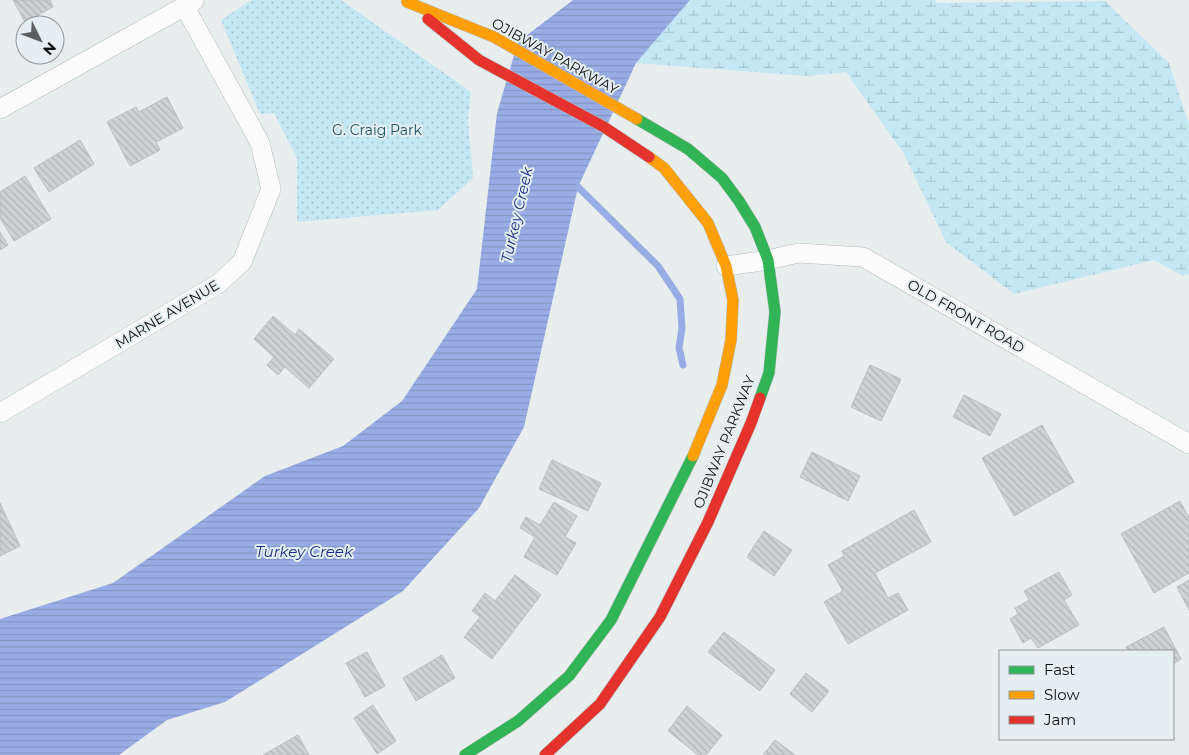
<svg xmlns="http://www.w3.org/2000/svg" width="1189" height="755" font-family="Montserrat,sans-serif">
	<defs>
		<pattern id="green-dots" width="8" height="8" patternUnits="userSpaceOnUse" patternTransform="scale(1.25)"><rect width="8" height="8" fill="#c3e8f3"/><path d="M2 2h.1M6 6h.1" fill="none" stroke="#a6c6cf" stroke-width="1.8" stroke-linecap="round"/></pattern>
		<pattern id="wetland-marsh" width="20" height="14" patternUnits="userSpaceOnUse" patternTransform="scale(1.25)"><rect width="20" height="14" fill="#c3e8f3"/><path d="M1 5h8M5 5V1M11 12h8M15 12V8" fill="none" stroke="#a6c6cf"/></pattern>
		<pattern id="water-rules" width="6" height="5" patternUnits="userSpaceOnUse" patternTransform="scale(1.25)"><rect width="6" height="5" fill="#98ade5"/><path d="M0 2.5h6" fill="none" stroke="#8294c4"/></pattern>
		<pattern id="building-back-hatch" width="6" height="6" patternUnits="userSpaceOnUse" patternTransform="scale(1.25)"><rect width="6" height="6" fill="#d0d3d4"/><path d="M-1 5l2 2M0 0l6 6M5-1l2 2" fill="none" stroke="#b1b4b5"/></pattern>
	</defs>
	<rect width="100%" height="100%" fill="#e8eded"/>
	<polygon fill="url(#green-dots)" points="252,0 341,0 471,92 468,120 473,178 438,210 297,222 297,158 274,113 260,114 221,20"/>
	<polygon fill="url(#wetland-marsh)" points="690,0 935,0 937,3 1105,1 1169,63 1189,125 1189,274 1183,276 1154,260 1014,294 946,242 904,154 846,72 807,76 636,63"/>
	<polygon fill="url(#water-rules)" points="573,0 690,0 636,63 578,187 524,427 479,508 403,591 225,702 167,720 119,755 0,755 0,619 113,583 265,476 343,446 402,401 477,289 497,113 518,42"/>
	<g fill="none" stroke-linecap="round" stroke-linejoin="round">
		<polyline stroke="#98ade5" stroke-width="7" points="578,187 658,266 680,299 682,328 679,348 683,365"/>
	</g>
	<g fill="url(#building-back-hatch)" stroke="#bbbebf">
		<polygon points="13,0 50,0 53,7 25,22"/>
		<polygon points="167,97 183,128 156,142 160,150 130,166 107,122 136,107 139,112"/>
		<polygon points="80,140 94,164 49,192 34,168"/>
		<polygon points="25,176 51,219 14,241 0,218 0,192"/>
		<polygon points="0,232 8,245 0,250"/>
		<polygon points="273,316 295,335 299,329 334,359 309,388 285,367 278,375 267,365 274,357 254,339"/>
		<polygon points="870,365 901,379 881,421 851,407"/>
		<polygon points="964,395 1001,414 990,436 953,417"/>
		<polygon points="1042,425 1074,482 1014,516 982,458"/>
		<polygon points="812,452 860,476 848,501 800,477"/>
		<polygon points="552,460 601,483 588,511 539,489"/>
		<polygon points="1180,501 1189,518 1189,573 1154,593 1121,534"/>
		<polygon points="554,502 577,516 565,537 576,543 557,575 524,557 535,537 520,528 526,517 540,525"/>
		<polygon points="0,503 20,546 0,556"/>
		<polygon points="914,510 931,542 875,573 888,598 898,593 908,610 848,644 824,602 843,591 828,565 844,556 842,551"/>
		<polygon points="764,531 792,550 774,576 747,557"/>
		<polygon points="1059,572 1072,595 1064,600 1079,625 1038,648 1031,638 1023,643 1010,619 1018,614 1015,608 1029,600 1024,591"/>
		<polygon points="515,575 541,595 492,659 464,637 480,617 472,611 485,593 495,601"/>
		<polygon points="1189,580 1189,610 1177,587"/>
		<polygon points="1164,627 1181,659 1173,664 1173,651 1128,651 1126,647"/>
		<polygon points="724,632 775,670 760,691 708,652"/>
		<polygon points="367,652 385,686 365,697 346,663"/>
		<polygon points="442,655 455,678 416,701 403,678"/>
		<polygon points="806,673 829,691 812,712 790,694"/>
		<polygon points="373,705 396,741 377,754 354,718"/>
		<polygon points="687,706 722,735 706,755 698,755 668,731"/>
		<polygon points="298,735 309,755 263,755"/>
		<polygon points="775,740 795,755 763,755"/>
	</g>
	<g fill="none" stroke-linecap="round" stroke-linejoin="round">
		<defs>
			<g id="street">
				<polyline points="0,109 194,1"/>
				<polyline points="726,266 768,260 798,253 863,257 1189,444"/>
				<polyline points="0,413 218,284 242,262 271,189 260,143 185,7"/>
			</g>
			<g id="fast">
				<polyline points="637,119 688,149 722,178 739,201 755,227 768,260 775,312 769,373 760,398"/>
				<polyline points="465,755 518,721 569,676 611,620 693,456"/>
			</g>
			<g id="slow">
				<polyline points="407,2 494,37 637,119"/>
				<polyline points="649,157 664,168 708,223 726,266 733,300 731,340 722,385 693,456"/>
			</g>
			<g id="jam">
				<polyline points="428,19 479,60 604,127 649,157"/>
				<polyline points="545,755 600,704 660,617 708,522 751,423 760,398"/>
			</g>
		</defs>
		<use href="#street" stroke="#b5b9b9" stroke-width="20"/>
		<use href="#fast" stroke="#b5b9b9" stroke-width="12"/>
		<use href="#slow" stroke="#b5b9b9" stroke-width="12"/>
		<use href="#jam" stroke="#b5b9b9" stroke-width="12"/>
		<use href="#street" stroke="#fcfcfc" stroke-width="19"/>
		<use href="#fast" stroke="#30b455" stroke-width="11"/>
		<use href="#slow" stroke="#ff9f0a" stroke-width="11"/>
		<use href="#jam" stroke="#e5322d" stroke-width="11"/>
	</g>
	<g text-anchor="middle" stroke-width="4" stroke-linejoin="round" paint-order="stroke">
		<g font-size="14" fill="#0f1213" stroke="#e5eef0">
			<text transform="translate(555 56) rotate(29)" y="5">OJIBWAY PARKWAY</text>
			<text transform="translate(167 314) rotate(-31)" y="5">MARNE AVENUE</text>
			<text transform="translate(966 316) rotate(30)" y="5">OLD FRONT ROAD</text>
			<text transform="translate(724 442) rotate(-68)" y="5">OJIBWAY PARKWAY</text>
		</g>
		<g font-size="14" fill="#1b5261" stroke="#e5eef0">
			<text x="377" y="135">G. Craig Park</text>
		</g>
		<g font-size="15" font-style="italic" fill="#1a2b87" stroke="#e5eef0">
			<text transform="translate(517 215) rotate(-77)" y="5">Turkey Creek</text>
			<text x="304" y="557">Turkey Creek</text>
		</g>
	</g>
	<rect x="999" y="650" width="175" height="90" fill="#e5eef0" stroke="#8f9698"/>
	<rect x="1009" y="666" width="25" height="8" fill="#30b455" stroke="#8f9698"/>
	<text x="1044" y="675" font-size="15" fill="#0f1213">Fast</text>
	<rect x="1009" y="691" width="25" height="8" fill="#ff9f0a" stroke="#8f9698"/>
	<text x="1044" y="700" font-size="15" fill="#0f1213">Slow</text>
	<rect x="1009" y="716" width="25" height="8" fill="#e5322d" stroke="#8f9698"/>
	<text x="1044" y="725" font-size="15" fill="#0f1213">Jam</text>
	<g transform="translate(40 40) rotate(132)"><circle r="24" fill="#e5eef0" stroke="#8f9698"/>
	<path d="M0-4L9 19L0 12L-9 19Z" fill="#5b5f5f"/>
	<text y="-8" font-size="14" font-weight="bold" text-anchor="middle" fill="#0f1213">N</text>
	</g>
</svg>
